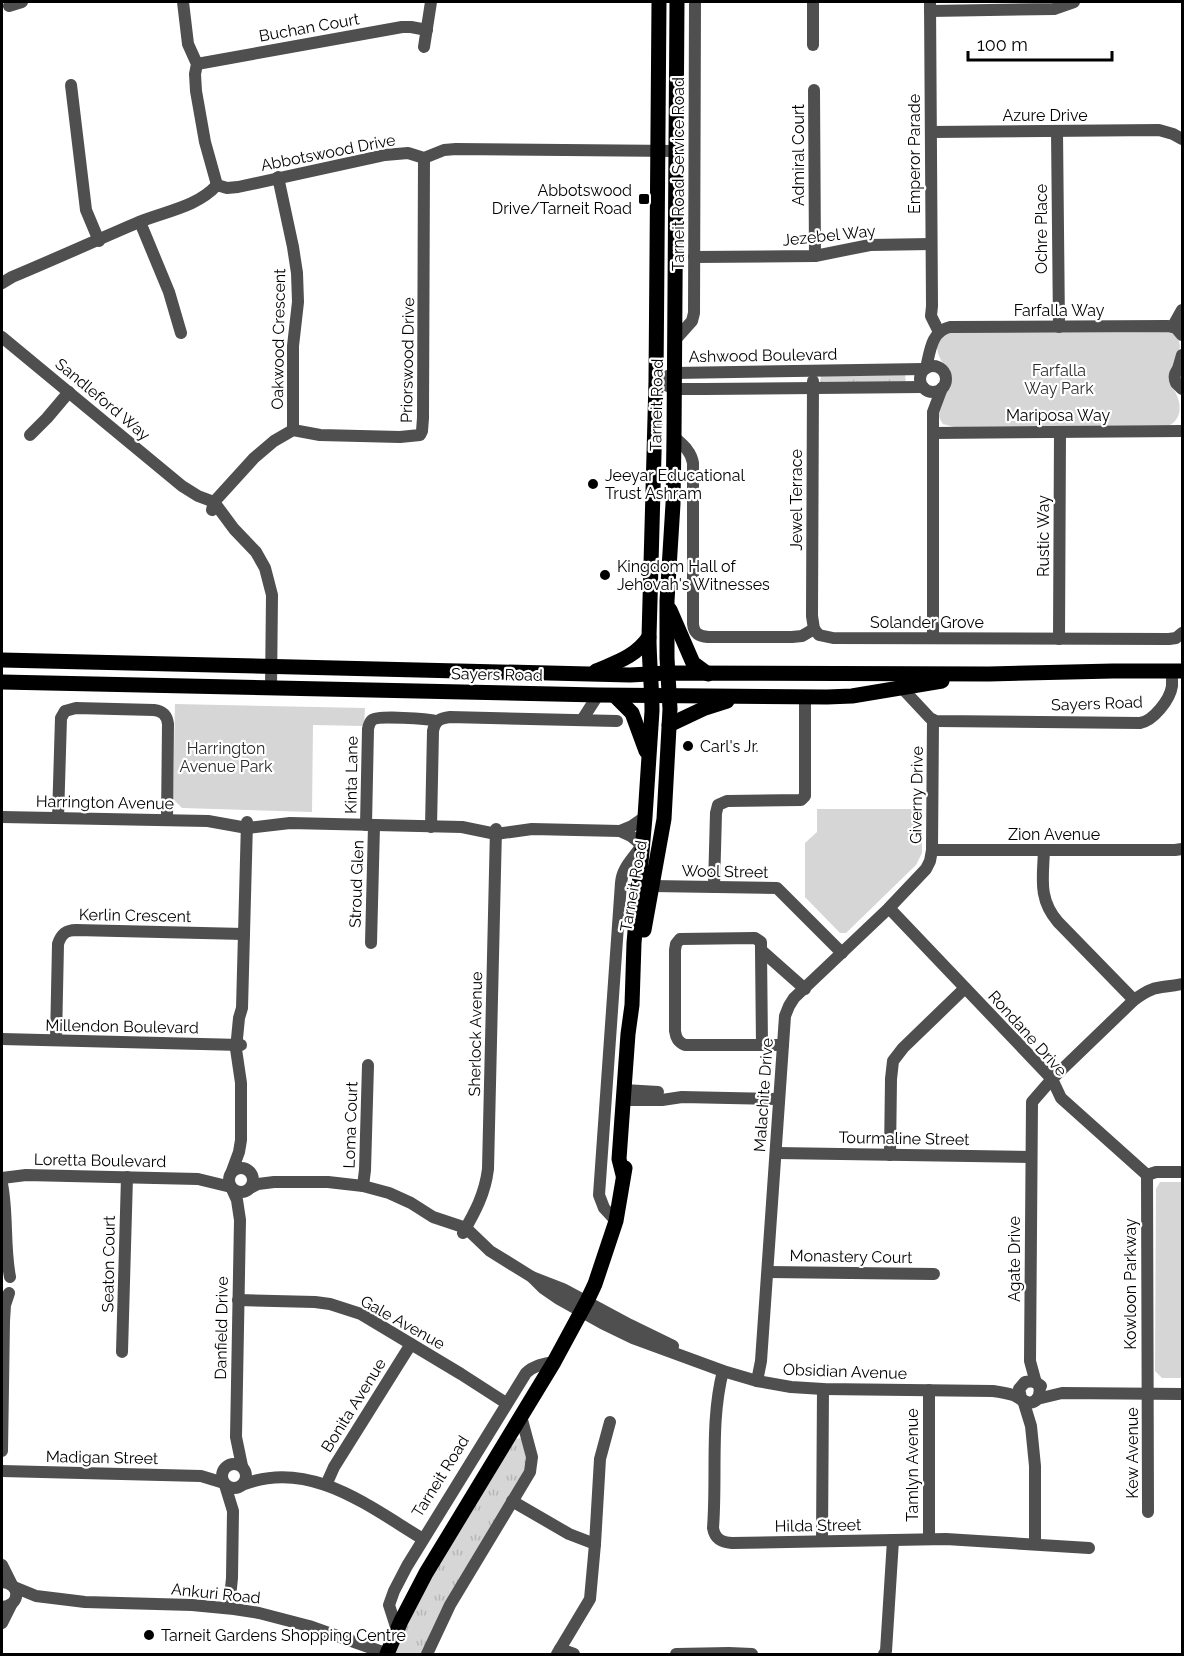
<svg xmlns="http://www.w3.org/2000/svg" width="1184" height="1656" font-family="Raleway,sans-serif">
	<defs>
		<pattern id="grass-tufts" width="24" height="20" patternUnits="userSpaceOnUse" patternTransform="scale(1.5)"><rect width="24" height="20" fill="#d6d6d6"/><path d="M3 7l-1-3M5 7V3M7 7l1-3M15 17l-1-3M17 17v-4M19 17l1-3" fill="none" stroke="#b6b6b6"/></pattern>
	</defs>
	<rect width="100%" height="100%" fill="#fff"/>
	<g fill="url(#grass-tufts)">
		<polygon points="905,375 906,383 821,383 820,381 821,376"/>
		<polygon points="520,1438 522,1439 528,1464 422,1654 394,1654 410,1618 427,1584 516,1439"/>
	</g>
	<g fill="#d6d6d6">
		<path d="M1171 332 1178 338 1180 346 1172 387C1181 399 1184 417 1170 425L954 427 943 424C937 417 937 406 941 397 943 392 948 387 949 381 950 364 921 347 950 333Z"/>
		<polygon points="175,704 365,708 364,726 313,725 312,812 182,808 173,799"/>
		<polygon points="817,809 922,809 922,853 916,865 846,933 840,933 805,897 805,843 817,832"/>
		<polygon points="1160,1182 1182,1182 1182,1378 1162,1378 1155,1371 1156,1189"/>
	</g>
	<g fill="none" stroke-linecap="round" stroke-linejoin="round">
		<g stroke="#4f4f4f" stroke-width="12">
			<polyline points="183,2 188,44 197,64 195,74 196,91 205,142 217,185"/>
			<polyline points="813,2 813,45"/>
			<polyline points="930,2 932,306 931,316 939,332"/>
			<polyline points="9,6 22,2"/>
			<polyline points="930,11 1054,9 1074,2"/>
			<polyline points="424,47 431,2"/>
			<polyline points="197,64 402,27 411,27 427,30"/>
			<polyline points="71,85 86,210 99,241"/>
			<polyline points="814,90 815,256"/>
			<polyline points="1057,131 1059,327"/>
			<polyline points="931,132 1159,130 1173,134 1182,139"/>
			<polyline points="278,177 293,247 297,273 298,302 293,346 293,430"/>
			<polyline points="140,222 169,292 181,333"/>
			<polyline points="694,257 815,256 870,245 931,244"/>
			<path d="M2 283 12 277C55 259 97 240 139 222 166 211 197 207 217 185L227 188 238 187 385 155 408 153 424 158 444 150 456 149 676 151"/>
			<polyline points="1173,326 1182,310"/>
			<polyline points="2,337 182,486 198,496 214,502 234,529 256,552 265,568 272,595 271,688"/>
			<polyline points="675,340 692,321 694,313 695,2"/>
			<circle cx="933" cy="379" r="13"/>
			<path d="M1182 367C1175 370 1173 376 1176 383L1182 389"/>
			<path d="M926 368C930 352 931 331 950 327L1168 326 1176 328 1182 335"/>
			<polyline points="1178,369 1182,355"/>
			<polyline points="656,381 675,373 924,369"/>
			<polyline points="813,381 812,616 814,629"/>
			<polyline points="668,386 675,389 704,389 923,387"/>
			<polyline points="933,433 1182,431"/>
			<polyline points="30,435 47,418 69,392"/>
			<path d="M674 437C683 445 691 451 693 463V624C694 634 699 636 708 637H792L802 636 814 629"/>
			<polyline points="212,510 214,502 254,458 274,441 293,430 320,435 400,437 420,435 422,431 423,418 424,158"/>
			<polyline points="814,629 819,635 833,638 1169,639 1176,638 1182,633"/>
			<polyline points="933,638 933,412 942,388"/>
			<polyline points="1059,639 1060,432"/>
			<path d="M901 687 930 718 936 721 1140 723C1153 721 1170 700 1172 686 1172 682 1172 676 1172 671"/>
			<polyline points="582,720 598,695"/>
			<polyline points="2,817 208,821 247,828 290,823 462,827 496,834 532,829 620,831 632,826 645,817"/>
			<path d="M58 818 61 718 65 711 76 708 154 710C162 711 167 715 168 724L167 820"/>
			<path d="M366 825 368 729C369 725 369 723 372 720 378 715 428 719 437 721"/>
			<path d="M431 827 433 731C435 721 440 718 450 717L617 721"/>
			<polyline points="932,850 1175,850 1182,849"/>
			<path d="M1044 850C1043 878 1038 899 1058 922L1134 1000"/>
			<polyline points="652,886 777,888 842,953"/>
			<polyline points="714,887 716,813 718,805 727,801 801,800 805,796 805,697"/>
			<polyline points="889,908 1052,1079 1061,1098 1147,1175 1156,1172 1182,1172"/>
			<polyline points="371,943 374,826"/>
			<polyline points="761,950 762,1045"/>
			<polyline points="2,1039 241,1045"/>
			<path d="M56 1040 58 944C61 934 66 930 76 930L244 934"/>
			<path d="M783 1045H685C678 1042 676 1038 675 1031V950L676 944 680 939 755 938 761 942V950L805 989"/>
			<polyline points="624,1090 658,1092"/>
			<polyline points="623,1100 662,1100 682,1097 779,1099"/>
			<polyline points="776,1153 1031,1157"/>
			<polyline points="890,1155 891,1079 893,1061 903,1048 965,988"/>
			<circle cx="241" cy="1180" r="12"/>
			<polyline points="232,1171 239,1152 241,1140 241,1083 236,1049 239,1018 242,1008 247,822"/>
			<polyline points="1147,1175 1148,1512"/>
			<polyline points="2,1178 26,1175 198,1179 231,1187"/>
			<path d="M2 1184C8 1215 4 1246 10 1277"/>
			<polyline points="363,1186 365,1170 368,1065"/>
			<polyline points="250,1188 258,1184 274,1182 328,1182 363,1186 389,1193 411,1203 433,1217 466,1228 490,1251 532,1277 563,1289 630,1325 673,1346"/>
			<polyline points="232,1189 237,1200 240,1220 236,1437 242,1466"/>
			<path d="M616 1221 604 1208 599 1195 621 883C622 867 634 858 642 845L631 836 620 831"/>
			<path d="M463 1233C475 1212 485 1194 488 1169L496 829"/>
			<polyline points="768,1272 934,1274"/>
			<path d="M532 1277 543 1288 559 1299 602 1323 633 1338 723 1371 757 1381 791 1387 823 1389 993 1391C1000 1392 1006 1393 1013 1395 1018 1397 1022 1401 1027 1402 1038 1405 1041 1393 1039 1385"/>
			<polyline points="238,1300 315,1302 330,1304 361,1314 461,1374 506,1403"/>
			<polyline points="122,1352 127,1177"/>
			<path d="M723 1371C710 1421 717 1476 713 1528 715 1539 721 1542 732 1543L946 1539 1089 1548"/>
			<polyline points="757,1381 761,1361 785,1016 789,1006 794,998 889,908 926,869 930,861 932,850 933,720"/>
			<path d="M1036 1383 1030 1361 1032 1102 1052 1079 1134 1000C1155 984 1159 989 1182 984"/>
			<polyline points="1021,1398 1019,1389 1025,1382 1034,1381 1041,1386"/>
			<polyline points="1037,1399 1062,1393 1182,1394"/>
			<polyline points="1023,1400 1031,1426 1035,1466 1035,1544"/>
			<polyline points="2,1451 4,1321 5,1305 9,1293"/>
			<circle cx="234" cy="1476" r="12"/>
			<polyline points="2,1471 201,1476 224,1483"/>
			<polyline points="225,1485 233,1511 232,1578 229,1608"/>
			<path d="M242 1485C309 1458 368 1506 423 1539"/>
			<polyline points="326,1485 334,1467 411,1344"/>
			<polyline points="512,1501 569,1534 595,1544 590,1599 557,1654"/>
			<polyline points="929,1539 929,1390"/>
			<polyline points="822,1541 823,1389"/>
			<polyline points="595,1544 600,1459 610,1422"/>
			<polyline points="2,1565 12,1585"/>
			<path d="M2 1582C21 1583 21 1606 2 1607"/>
			<polyline points="14,1587 36,1596 85,1602 192,1605 234,1609 259,1613 309,1626 388,1654"/>
			<polyline points="2,1623 11,1605"/>
			<path d="M397 1630 389 1605 394 1591 407 1566 526 1373C534 1365 544 1364 554 1362"/>
			<polyline points="560,1649 574,1654"/>
			<polyline points="427,1654 450,1605 530,1472 532,1457 521,1416"/>
			<polyline points="676,1654 729,1653 752,1654"/>
			<polyline points="884,1654 886,1651 893,1540"/>
		</g>
		<g stroke="#000" stroke-width="15">
			<polyline points="670,610 693,663 708,674"/>
			<polyline points="2,660 630,675 667,673 989,674 1113,671 1182,671"/>
			<path d="M596 671C617 662 635 657 649 637"/>
			<polyline points="2,682 598,695 827,697 852,696 942,681"/>
			<polyline points="615,696 632,713 646,751"/>
			<polyline points="669,725 705,708 727,701"/>
			<polyline points="644,930 664,819 670,709 667,658 667,601 673,504 674,437 677,2"/>
			<path d="M623 1175 619 1159 628 1034 632 1005 634 943 645 817 652 711C652 686 649 662 649 637L656 381 659 2"/>
			<polyline points="387,1654 401,1621 426,1573 554,1362 587,1301 595,1284 616,1221 625,1168"/>
		</g>
	</g>
	<g fill="#000" stroke="#fff" stroke-width="2">
		<rect x="638" y="193" width="12" height="12" rx="3"/>
		<circle cx="593" cy="484" r="6"/>
		<circle cx="605" cy="575" r="6"/>
		<circle cx="688" cy="746" r="6"/>
		<circle cx="149" cy="1635" r="6"/>
	</g>
	<g text-anchor="middle" stroke-width="4.5" stroke-linejoin="round" paint-order="stroke">
		<g font-size="16" fill="#000" stroke="#fff">
			<text transform="translate(309 27) rotate(-10)" y="6">Buchan Court</text>
			<text x="1045" y="121">Azure Drive</text>
			<text transform="translate(328 152) rotate(-11)" y="6">Abbotswood Drive</text>
			<text transform="translate(914 154) rotate(-90)" y="6">Emperor Parade</text>
			<text transform="translate(798 155) rotate(-90)" y="6">Admiral Court</text>
			<text transform="translate(678 174) rotate(-90)" y="6">Tarneit Road Service Road</text>
			<text transform="translate(1041 229) rotate(-90)" y="6">Ochre Place</text>
			<text transform="translate(829 235) rotate(-6)" y="6">Jezebel Way</text>
			<text x="1059" y="316">Farfalla Way</text>
			<text transform="translate(278 339) rotate(-89)" y="6">Oakwood Crescent</text>
			<text transform="translate(763 355) rotate(-1)" y="6">Ashwood Boulevard</text>
			<text transform="translate(407 360) rotate(-89)" y="6">Priorswood Drive</text>
			<text transform="translate(103 399) rotate(40)" y="6">Sandleford Way</text>
			<text transform="translate(656 405) rotate(-89)" y="6">Tarneit Road</text>
			<text x="1058" y="421">Mariposa Way</text>
			<text transform="translate(796 500) rotate(-90)" y="6">Jewel Terrace</text>
			<text transform="translate(1043 536) rotate(-90)" y="6">Rustic Way</text>
			<text x="927" y="628">Solander Grove</text>
			<text transform="translate(497 674) rotate(1)" y="6">Sayers Road</text>
			<text transform="translate(1097 703) rotate(-2)" y="6">Sayers Road</text>
			<text transform="translate(351 775) rotate(-89)" y="6">Kinta Lane</text>
			<text transform="translate(916 795) rotate(-89)" y="6">Giverny Drive</text>
			<text transform="translate(105 802) rotate(1)" y="6">Harrington Avenue</text>
			<text x="1054" y="840">Zion Avenue</text>
			<text transform="translate(725 871) rotate(1)" y="6">Wool Street</text>
			<text transform="translate(356 884) rotate(-88)" y="6">Stroud Glen</text>
			<text transform="translate(633 886) rotate(-80)" y="6">Tarneit Road</text>
			<text transform="translate(135 915) rotate(1)" y="6">Kerlin Crescent</text>
			<text transform="translate(122 1026) rotate(1)" y="6">Millendon Boulevard</text>
			<text transform="translate(1028 1033) rotate(48)" y="6">Rondane Drive</text>
			<text transform="translate(475 1034) rotate(-89)" y="6">Sherlock Avenue</text>
			<text transform="translate(763 1095) rotate(-86)" y="6">Malachite Drive</text>
			<text transform="translate(350 1125) rotate(-88)" y="6">Loma Court</text>
			<text transform="translate(904 1138) rotate(1)" y="6">Tourmaline Street</text>
			<text transform="translate(100 1160) rotate(1)" y="6">Loretta Boulevard</text>
			<text transform="translate(851 1256) rotate(1)" y="6">Monastery Court</text>
			<text transform="translate(1014 1259) rotate(-90)" y="6">Agate Drive</text>
			<text transform="translate(108 1264) rotate(-89)" y="6">Seaton Court</text>
			<text transform="translate(1130 1284) rotate(-90)" y="6">Kowloon Parkway</text>
			<text transform="translate(403 1322) rotate(29)" y="6">Gale Avenue</text>
			<text transform="translate(221 1328) rotate(-89)" y="6">Danfield Drive</text>
			<text transform="translate(845 1371) rotate(2)" y="6">Obsidian Avenue</text>
			<text transform="translate(353 1405) rotate(-58)" y="6">Bonita Avenue</text>
			<text transform="translate(1132 1453) rotate(-90)" y="6">Kew Avenue</text>
			<text transform="translate(102 1457) rotate(1)" y="6">Madigan Street</text>
			<text transform="translate(912 1465) rotate(-90)" y="6">Tamlyn Avenue</text>
			<text transform="translate(440 1476) rotate(-58)" y="6">Tarneit Road</text>
			<text transform="translate(818 1525) rotate(-1)" y="6">Hilda Street</text>
			<text transform="translate(216 1593) rotate(6)" y="6">Ankuri Road</text>
		</g>
		<g font-size="16" fill="#000" stroke="#fff" text-anchor="start">
			<text x="632" y="196" text-anchor="end">Abbotswood<tspan x="632" dy="18">Drive/Tarneit Road</tspan></text>
			<text x="605" y="481">Jeeyar Educational<tspan x="605" dy="18">Trust Ashram</tspan></text>
			<text x="617" y="572">Kingdom Hall of<tspan x="617" dy="18">Jehovah's Witnesses</tspan></text>
			<text x="700" y="752">Carl's Jr.</text>
			<text x="161" y="1641">Tarneit Gardens Shopping Centre</text>
		</g>
		<g font-size="16" fill="#2d2d2d" stroke="#fff">
			<text x="1059" y="376">Farfalla<tspan x="1059" dy="18">Way Park</tspan></text>
			<text x="226" y="754">Harrington<tspan x="226" dy="18">Avenue Park</tspan></text>
		</g>
	</g>
	<rect width="1184" height="1656" fill="none" stroke="#000000" stroke-width="6"/>
	<path d="M968 51v9h144v-9" fill="none" stroke="#000000" stroke-width="3"/>
	<text x="977" y="51" font-size="18" fill="#000000" stroke="#ffffff" stroke-width="4.5" paint-order="stroke">100 m</text>
</svg>
